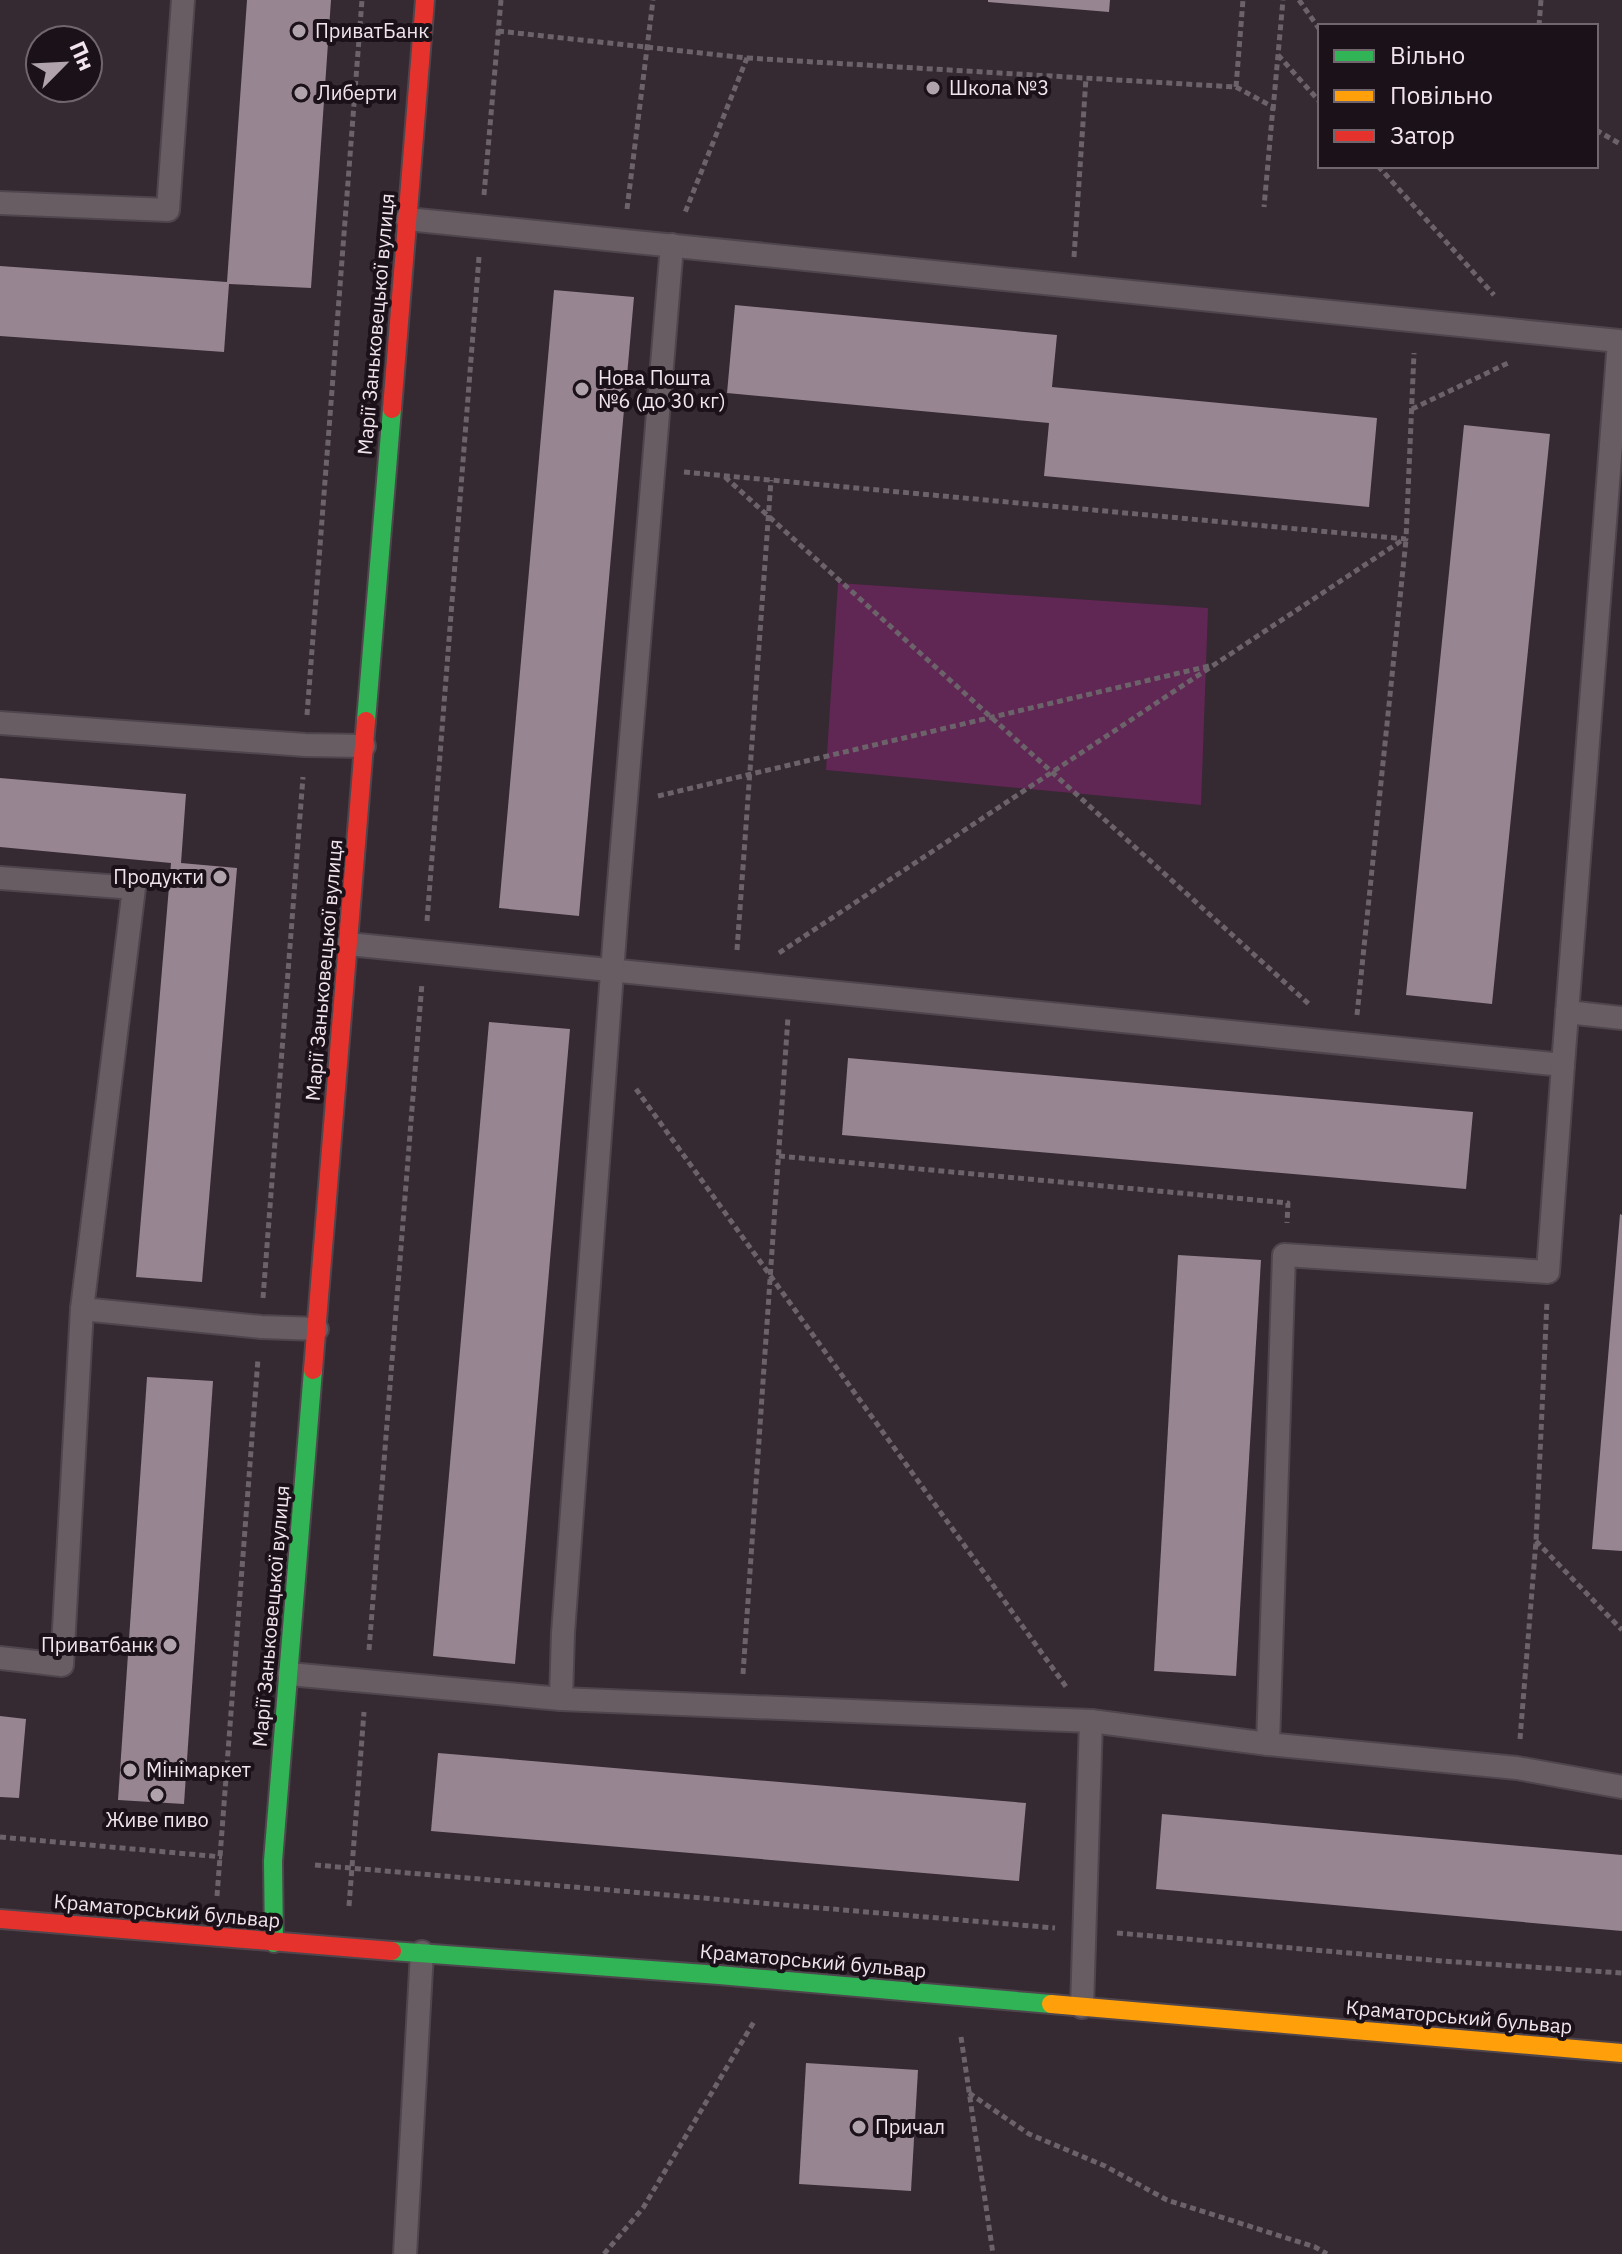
<svg xmlns="http://www.w3.org/2000/svg" width="1622" height="2254" font-family="'IBM Plex Sans',sans-serif">
	<rect width="100%" height="100%" fill="#352932"/>
	<polygon fill="#602654" points="838,583 1208,608 1201,805 826,770"/>
	<g fill="#978592">
		<polygon points="247,0 331,0 311,288 229,284 224,352 0,336 0,266 227,282"/>
		<polygon points="988,0 1110,0 1109,12 988,2"/>
		<polygon points="554,290 634,297 579,916 499,908"/>
		<polygon points="735,305 1057,335 1052,387 1377,418 1369,507 1044,476 1049,423 727,393"/>
		<polygon points="1464,425 1550,434 1492,1004 1406,995"/>
		<polygon points="0,778 186,794 181,863 237,868 202,1282 136,1277 171,863 0,847"/>
		<polygon points="489,1022 570,1029 515,1664 433,1656"/>
		<polygon points="848,1058 1473,1112 1466,1189 842,1135"/>
		<polygon points="1620,1214 1622,1215 1622,1551 1592,1549"/>
		<polygon points="1178,1255 1261,1260 1236,1676 1154,1671"/>
		<polygon points="147,1377 213,1381 184,1804 118,1800"/>
		<polygon points="0,1716 26,1719 19,1798 0,1797"/>
		<polygon points="438,1753 1026,1803 1019,1881 431,1831"/>
		<polygon points="1162,1814 1622,1855 1622,1931 1156,1889"/>
		<polygon points="806,2063 918,2070 911,2191 799,2184"/>
	</g>
	<g fill="none" stroke-linecap="round" stroke-linejoin="round">
		<defs>
			<g id="lane">
				<polyline points="0,203 168,210 183,0"/>
				<polyline points="0,723 305,745 364,746"/>
				<polyline points="0,878 134,888 82,1309 261,1327 317,1329"/>
				<polyline points="348,944 1563,1065 1619,341 407,219"/>
				<polyline points="1567,1012 1622,1018"/>
				<polyline points="0,1658 62,1665 82,1309"/>
				<polyline points="289,1674 561,1699 1091,1721 1268,1744 1517,1768 1622,1787"/>
				<polyline points="561,1699 563,1633 616,919 672,245"/>
				<polyline points="1268,1744 1284,1255 1548,1272 1563,1065"/>
				<polyline points="1082,2007 1091,1721"/>
				<polyline points="405,2254 422,1952"/>
			</g>
			<g id="fast">
				<polyline points="366,721 392,409"/>
				<polyline points="274,1943 273,1861 313,1370"/>
				<polyline points="392,1951 719,1975 1051,2004"/>
			</g>
			<polyline id="slow" points="1051,2004 1622,2053"/>
			<g id="jam">
				<polyline points="392,409 425,0"/>
				<polyline points="313,1370 366,721"/>
				<polyline points="0,1919 392,1951"/>
			</g>
		</defs>
		<use href="#lane" stroke="#4f454c" stroke-width="26"/>
		<use href="#fast" stroke="#4f454c" stroke-width="22"/>
		<use href="#slow" stroke="#4f454c" stroke-width="22"/>
		<use href="#jam" stroke="#4f454c" stroke-width="22"/>
		<g stroke="#6b6369" stroke-width="5" stroke-dasharray="6 4" stroke-linecap="butt">
			<polyline points="1299,0 1320,30"/>
			<polyline points="1539,26 1541,0"/>
			<polyline points="498,31 747,58 684,215"/>
			<polyline points="1278,55 1320,102"/>
			<polyline points="747,58 1236,87 1243,0"/>
			<polyline points="1236,87 1273,107 1264,207"/>
			<polyline points="1273,110 1283,0"/>
			<polyline points="1596,130 1622,145"/>
			<polyline points="1378,166 1494,295"/>
			<polyline points="484,195 501,0"/>
			<polyline points="627,209 653,0"/>
			<polyline points="1074,257 1086,78"/>
			<polyline points="1412,409 1508,363"/>
			<polyline points="684,472 1406,539 1414,353"/>
			<polyline points="725,477 1311,1006"/>
			<polyline points="307,715 362,0"/>
			<polyline points="658,796 1209,666"/>
			<polyline points="427,921 479,257"/>
			<polyline points="737,950 771,480"/>
			<polyline points="779,953 1404,539"/>
			<polyline points="1357,1015 1406,540"/>
			<polyline points="636,1089 1067,1688"/>
			<polyline points="779,1156 1288,1203 1287,1223"/>
			<polyline points="263,1298 303,777"/>
			<polyline points="1536,1541 1622,1630"/>
			<polyline points="369,1650 422,983"/>
			<polyline points="743,1674 788,1017"/>
			<polyline points="1520,1739 1536,1541 1547,1301"/>
			<polyline points="0,1837 222,1857"/>
			<polyline points="315,1865 1055,1928"/>
			<polyline points="217,1896 258,1359"/>
			<polyline points="349,1906 364,1712"/>
			<polyline points="1117,1933 1442,1961 1622,1973"/>
			<polyline points="961,2037 993,2254"/>
			<polyline points="969,2093 1029,2134 1105,2166 1167,2200 1315,2247 1327,2254"/>
			<polyline points="604,2254 643,2208 755,2020"/>
		</g>
		<use href="#lane" stroke="#675d63" stroke-width="22"/>
		<use href="#fast" stroke="#30b455" stroke-width="18"/>
		<use href="#slow" stroke="#ff9f0a" stroke-width="18"/>
		<use href="#jam" stroke="#e5322d" stroke-width="18"/>
	</g>
	<g fill="#b0a3ac" stroke="#1b1118" stroke-width="3">
		<circle cx="299" cy="31" r="8"/>
		<circle cx="933" cy="88" r="8"/>
		<circle cx="301" cy="93" r="8"/>
		<circle cx="582" cy="389" r="8"/>
		<circle cx="220" cy="877" r="8"/>
		<circle cx="170" cy="1645" r="8"/>
		<circle cx="130" cy="1770" r="8"/>
		<circle cx="157" cy="1795" r="8"/>
		<circle cx="859" cy="2127" r="8"/>
	</g>
	<g text-anchor="middle" stroke-width="8" stroke-linejoin="round" paint-order="stroke">
		<g font-size="20" fill="#f2e4ee" stroke="#1b1118" text-anchor="start">
			<text x="315" y="38">ПриватБанк</text>
			<text x="949" y="95">Школа №3</text>
			<text x="317" y="100">Либерти</text>
			<text x="598" y="385">Нова Пошта<tspan x="598" dy="23">№6 (до 30 кг)</tspan></text>
			<text x="204" y="884" text-anchor="end">Продукти</text>
			<text x="154" y="1652" text-anchor="end">Приватбанк</text>
			<text x="146" y="1777">Мінімаркет</text>
			<text x="157" y="1827" text-anchor="middle">Живе пиво</text>
			<text x="875" y="2134">Причал</text>
		</g>
		<g font-size="20" fill="#f2e4ee" stroke="#1b1118">
			<text transform="translate(376 324) rotate(-85)" y="7">Марії Заньковецької вулиця</text>
			<text transform="translate(324 970) rotate(-85)" y="7">Марії Заньковецької вулиця</text>
			<text transform="translate(271 1616) rotate(-85)" y="7">Марії Заньковецької вулиця</text>
			<text transform="translate(167 1911) rotate(5)" y="7">Краматорський бульвар</text>
			<text transform="translate(813 1961) rotate(5)" y="7">Краматорський бульвар</text>
			<text transform="translate(1459 2017) rotate(5)" y="7">Краматорський бульвар</text>
		</g>
	</g>
	<rect x="1318" y="24" width="280" height="144" fill="#1b1118" stroke="#71656e" stroke-width="2"/>
	<rect x="1334" y="50" width="40" height="12" fill="#30b455" stroke="#71656e" stroke-width="2"/>
	<text x="1390" y="64" font-size="24" fill="#f2e4ee">Вільно</text>
	<rect x="1334" y="90" width="40" height="12" fill="#ff9f0a" stroke="#71656e" stroke-width="2"/>
	<text x="1390" y="104" font-size="24" fill="#f2e4ee">Повільно</text>
	<rect x="1334" y="130" width="40" height="12" fill="#e5322d" stroke="#71656e" stroke-width="2"/>
	<text x="1390" y="144" font-size="24" fill="#f2e4ee">Затор</text>
	<g transform="translate(64 64) rotate(66)"><circle r="38" fill="#1b1118" stroke="#71656e" stroke-width="2"/>
	<path d="M0-6L14 30L0 20L-14 30Z" fill="#b0a3ac"/>
	<text y="-12" font-size="22" font-weight="bold" text-anchor="middle" fill="#f2e4ee">Пн</text>
	</g>
</svg>
